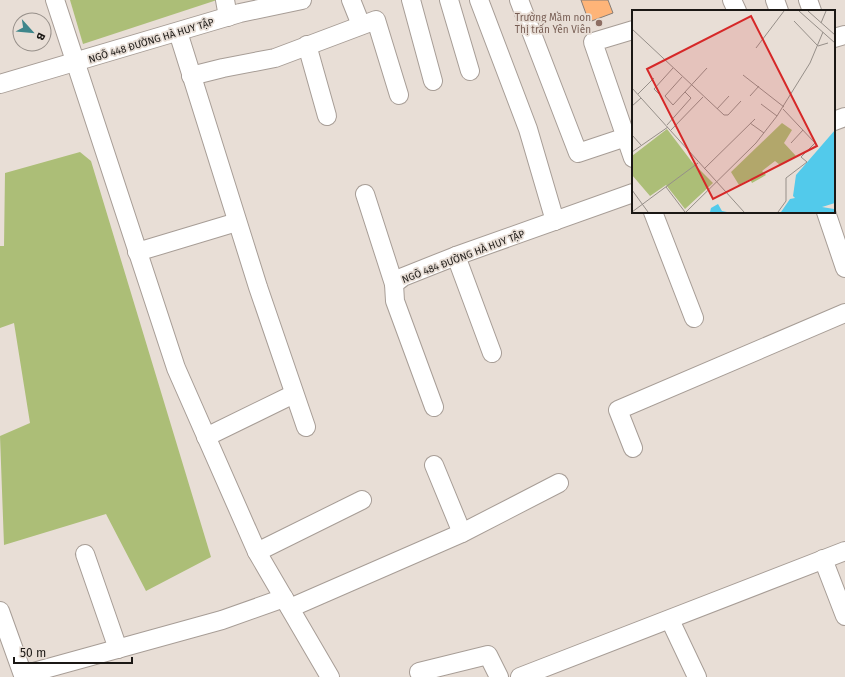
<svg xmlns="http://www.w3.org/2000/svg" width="845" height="677" font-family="'Fira Sans',sans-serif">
	<rect width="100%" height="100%" fill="#e8ded6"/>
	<g fill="#acbe77">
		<polygon points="70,0 217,0 83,44"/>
		<polygon points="80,152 91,161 211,557 146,591 106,514 4,545 0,436 30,423 14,323 0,328 0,246 4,246 5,173"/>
	</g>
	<polygon fill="#feb478" stroke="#867d76" points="581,0 608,0 613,13 589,22"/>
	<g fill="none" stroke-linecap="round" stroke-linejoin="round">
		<defs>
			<g id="minor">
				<polyline points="55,0 176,368 257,552 330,677"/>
				<polyline points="225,0 228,17"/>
				<polyline points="351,0 361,25"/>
				<polyline points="411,0 433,81"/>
				<polyline points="449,0 470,71"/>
				<polyline points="479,0 528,129 555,221"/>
				<polyline points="519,0 578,153 626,137"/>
				<polyline points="732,0 737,11"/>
				<polyline points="775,0 779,11"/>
				<polyline points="808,0 812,11"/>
				<polyline points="633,30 593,42 633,158"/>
				<polyline points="178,32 258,287 306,427"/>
				<polyline points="834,38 845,35"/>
				<polyline points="307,45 327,116"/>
				<polyline points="191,76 223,68 275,58 376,20 399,95"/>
				<polyline points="0,84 240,13 302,0"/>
				<polyline points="834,121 845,117"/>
				<polyline points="365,194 394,284"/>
				<polyline points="653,212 694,318"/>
				<polyline points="826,212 845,268"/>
				<polyline points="137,252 237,222"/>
				<polyline points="456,256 492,353"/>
				<polyline points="434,407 395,301 394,284 403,277 456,256 633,193"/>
				<polyline points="206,437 294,394"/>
				<polyline points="633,448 618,410 845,313"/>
				<polyline points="434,465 462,533"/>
				<polyline points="257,552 362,500"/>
				<polyline points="85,554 118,649"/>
				<polyline points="823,559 845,616"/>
				<polyline points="290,608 462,533 559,483"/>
				<polyline points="0,611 23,675 222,620 284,598"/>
				<polyline points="670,620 697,677"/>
				<polyline points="419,672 488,655 499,677"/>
				<polyline points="520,677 845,551"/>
			</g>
		</defs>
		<use href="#minor" stroke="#a79d96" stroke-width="20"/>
		<use href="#minor" stroke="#fff" stroke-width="18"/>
	</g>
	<circle fill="#8d6e63" stroke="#e8ded6" stroke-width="1.5" cx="599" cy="23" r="4"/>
	<g text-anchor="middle" stroke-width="3.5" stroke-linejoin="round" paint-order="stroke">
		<g font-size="10" fill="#785e54" stroke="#e8ded6" text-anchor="end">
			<text x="591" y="21">Trường Mầm non<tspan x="591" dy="12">Thị trấn Yên Viên</tspan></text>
		</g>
		<g font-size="10" fill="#1b1815" stroke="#e8ded6">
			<text transform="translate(151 40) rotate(-17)" y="4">NGÕ 448 ĐƯỜNG HÀ HUY TẬP</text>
			<text transform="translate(463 256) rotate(-21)" y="4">NGÕ 484 ĐƯỜNG HÀ HUY TẬP</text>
		</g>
	</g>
	<g transform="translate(632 10)">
		<rect width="203" height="203" fill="#e8ded6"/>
		<path d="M150 113 160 120 152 133 164 146 148 155 143 151 130 161 134 165 120 173 118 169 107 175 99 162ZM35 119 60 152 81 173 53 199 34 175 18 186 0 165V146Z" fill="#acbe77"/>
		<path d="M203 120V193L190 197 202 199 203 202H149L158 189 163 188 161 186 164 165ZM86 194 90 201 95 202H78L79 198Z" fill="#52caeb"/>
		<path fill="none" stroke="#968f89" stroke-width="1" d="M167 1 203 33M176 1 203 25M162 11 186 36 196 33M189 13 194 1M0 19 92 105H96L109 91M124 38 152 1M111 65 152 97M50 67 33 86 41 95 75 58M0 78 112 202M6 84 22 68M27 84 22 79 41 58M118 86 127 76M129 94 145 106M0 96 9 88M85 99 97 86M118 113 132 123M35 115 59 88 53 82M39 120 71 87M0 125 9 135M159 133 171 120M0 142 36 117M72 159 123 109M34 177 53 202M0 180 16 202M0 202 66 153M54 202 124 133 145 106 178 53 191 22M146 202 154 191V168L175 152 169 147 183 133 151 99"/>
		<path fill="#d62828" fill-opacity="0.15" stroke="#d62828" stroke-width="2" d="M119 6 185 136 81 189 15 59Z"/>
		<rect width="203" height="203" fill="none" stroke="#1b1815" stroke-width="2"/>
	</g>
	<g transform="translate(32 32) rotate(117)"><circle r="19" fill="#e8ded6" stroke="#968f89"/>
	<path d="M0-3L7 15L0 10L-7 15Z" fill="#3e868b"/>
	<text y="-6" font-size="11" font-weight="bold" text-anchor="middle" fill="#1b1815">B</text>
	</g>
	<path d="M14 657v6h118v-6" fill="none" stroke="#1b1815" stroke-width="2"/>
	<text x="20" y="657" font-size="12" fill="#1b1815" stroke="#e8ded6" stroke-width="3" paint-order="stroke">50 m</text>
</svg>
